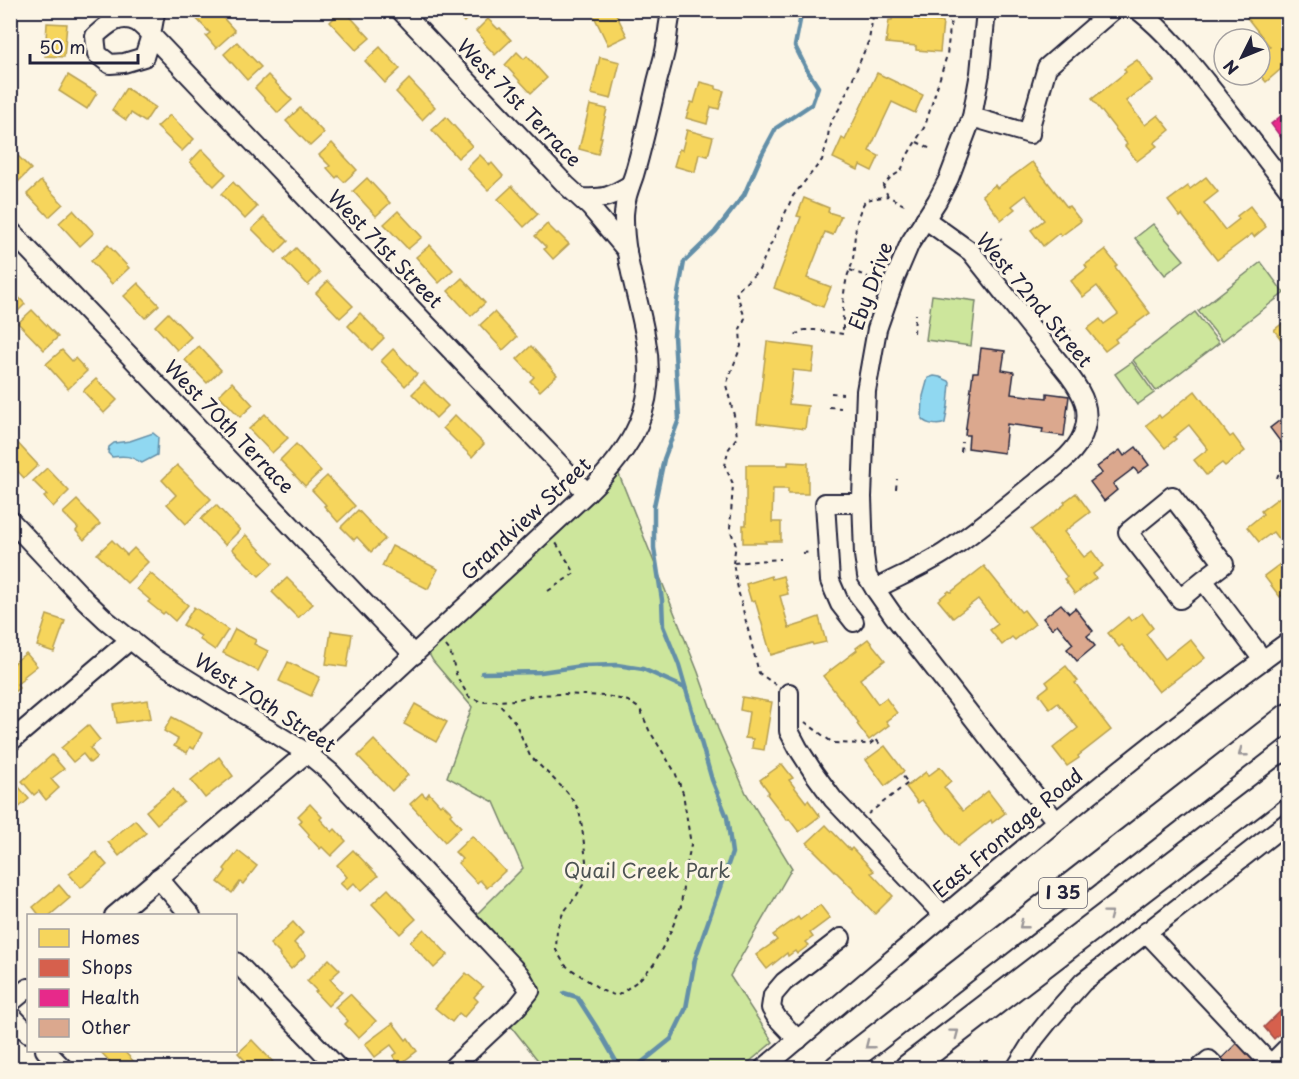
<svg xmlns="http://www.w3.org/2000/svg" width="1299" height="1079" font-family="'Playpen Sans',sans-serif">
	<rect width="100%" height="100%" fill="#fcf5e5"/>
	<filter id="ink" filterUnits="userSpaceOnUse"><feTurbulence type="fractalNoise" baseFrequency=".0167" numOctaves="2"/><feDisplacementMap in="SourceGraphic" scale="12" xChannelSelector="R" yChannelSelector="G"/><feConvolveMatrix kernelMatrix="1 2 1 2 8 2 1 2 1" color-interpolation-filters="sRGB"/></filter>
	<g filter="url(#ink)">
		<g fill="#cde69c" stroke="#78846c" stroke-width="1.5">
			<polygon points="1153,224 1184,260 1165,275 1135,238"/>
			<polygon points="1261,262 1284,293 1222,341 1198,311"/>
			<polygon points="932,295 976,301 971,346 926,340"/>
			<polygon points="1195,312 1219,343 1156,391 1133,360"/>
			<polygon points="1132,362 1154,393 1137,405 1115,374"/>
			<polygon points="618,472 698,672 718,729 746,793 792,868 730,976 773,1042 742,1068 544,1068 510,1025 530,1007 536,988 532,974 477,914 523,868 494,802 447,777 472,707 433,661 428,652"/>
		</g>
		<g fill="#90d8f1" stroke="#648fa8" stroke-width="1.5">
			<path d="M934 376 940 377 949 381 950 383 948 406 945 423C939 426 927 425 922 419L923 396 928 378Z"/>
			<path d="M153 433 158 437 157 455 142 463C130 456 126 455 112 457L108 453 109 447 114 443 130 441Z"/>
		</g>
		<g fill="#f6d55c" stroke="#b69f52" stroke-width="1.5">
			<polygon points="198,10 216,10 235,31 216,48 206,36 210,33 193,15"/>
			<polygon points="342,10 344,10 370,38 356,50 330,22"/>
			<polygon points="453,10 476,10 464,22"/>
			<polygon points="591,10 614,10 627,36 608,45"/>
			<polygon points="893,10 920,10 919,20 943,22 940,52 916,50 916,46 886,43 889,20 892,20"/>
			<polygon points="1241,10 1274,10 1288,28 1288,63 1266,82 1260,75 1260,55 1270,47"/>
			<polygon points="488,19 498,29 500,28 511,40 495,55 483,42 485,41 476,31"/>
			<polygon points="47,23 67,24 64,57 45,56"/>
			<polygon points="237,42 261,67 247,80 224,54"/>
			<polygon points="380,47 400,69 385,83 365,61"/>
			<polygon points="517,52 524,59 527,56 547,78 531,93 505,65"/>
			<polygon points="600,57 620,62 611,99 591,94"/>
			<polygon points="1137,60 1153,81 1126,101 1145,125 1158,115 1170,130 1154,143 1157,146 1137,161 1125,146 1127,144 1092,99 1126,72 1124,69"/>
			<polygon points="877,73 923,95 915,113 892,102 869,151 879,156 872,171 860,165 858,170 833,158 842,138 845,140"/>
			<polygon points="68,75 97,93 87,109 59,91"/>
			<polygon points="268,75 292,100 278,113 255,88"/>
			<polygon points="409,79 435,107 422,120 396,92"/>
			<polygon points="700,82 716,86 716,89 724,91 719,109 711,107 707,124 686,118 691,102 694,103"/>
			<polygon points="126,88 155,107 145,122 131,113 126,120 112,110"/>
			<polygon points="590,105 607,109 600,137 602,137 598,154 579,149"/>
			<polygon points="300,108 324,133 310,146 286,121"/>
			<polygon points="170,115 194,139 182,151 157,127"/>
			<polygon points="446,117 472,146 458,158 432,130"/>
			<polygon points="687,130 713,137 708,156 699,154 695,172 674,166 679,149 682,150"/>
			<polygon points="332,143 357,170 344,182 338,176 336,178 327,168 330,166 319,155"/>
			<polygon points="10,148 31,169 17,183 10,176"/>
			<polygon points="202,149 226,174 214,186 190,162"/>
			<polygon points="480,155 490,165 492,163 503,176 488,190 467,168"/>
			<polygon points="1032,162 1067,207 1069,206 1081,221 1061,236 1059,233 1043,246 1031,230 1044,220 1026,195 1012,206 1015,209 1001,220 982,195 995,185 997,188"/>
			<polygon points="1206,177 1218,192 1204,203 1225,230 1239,219 1237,216 1250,206 1266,227 1254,237 1252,234 1217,260 1182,215 1180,217 1168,201 1188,186 1190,189"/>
			<polygon points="367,178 390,203 376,216 353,191"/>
			<polygon points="41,181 63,204 49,217 27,194"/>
			<polygon points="233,182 257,207 245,219 221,194"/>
			<polygon points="512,186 538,214 524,227 498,199"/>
			<polygon points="804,198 829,208 828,212 841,216 833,235 825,232 807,278 831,287 823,307 774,288 801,217 797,216"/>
			<polygon points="73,210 94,233 80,246 59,223"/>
			<polygon points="398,211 422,237 408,249 384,224"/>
			<polygon points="264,217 288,241 276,253 252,229"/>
			<polygon points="547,224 557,234 558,233 569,244 553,259 544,249 546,247 535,236"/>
			<polygon points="108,245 129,268 112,284 91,261"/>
			<polygon points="430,245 453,270 439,283 416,257"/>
			<polygon points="296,248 320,273 308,285 284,260"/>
			<polygon points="1105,250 1117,265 1115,267 1150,313 1115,339 1117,342 1105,351 1087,329 1100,319 1104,324 1118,314 1097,286 1083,297 1071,281 1087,268 1085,265"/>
			<polygon points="462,278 485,303 471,316 448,291"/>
			<polygon points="328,281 353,306 340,318 316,293"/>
			<polygon points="138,283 159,305 145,318 124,296"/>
			<polygon points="10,288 25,304 12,317 10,315"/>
			<polygon points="32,310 58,337 44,350 18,323"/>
			<polygon points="494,312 517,337 503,350 480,325"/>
			<polygon points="168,313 191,337 177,350 155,326"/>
			<polygon points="360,313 384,338 372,350 348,326"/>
			<polygon points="1288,319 1288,349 1274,330"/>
			<polygon points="767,342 815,348 812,372 793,370 789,404 808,406 805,429 757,423"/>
			<polygon points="199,346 221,370 207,383 185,360"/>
			<polygon points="531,346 557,375 540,391 530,381 534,377 517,359"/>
			<polygon points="393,349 417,374 405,386 381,361"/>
			<polygon points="62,350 72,361 75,358 87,371 68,389 46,364"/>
			<polygon points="96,379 117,400 104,413 83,391"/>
			<polygon points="232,382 253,405 240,417 219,395"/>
			<polygon points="424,382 448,406 436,418 412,394"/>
			<polygon points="1195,391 1230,437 1233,435 1245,451 1225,466 1222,463 1206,475 1194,460 1208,449 1189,425 1174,437 1176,439 1165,448 1146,425 1159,415 1161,418"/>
			<polygon points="265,414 288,438 272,453 249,429"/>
			<polygon points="455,415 484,444 472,457 443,428"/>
			<polygon points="12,437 38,465 24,478 10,463 10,438"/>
			<polygon points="296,444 321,471 305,486 280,460"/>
			<polygon points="788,462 808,463 808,494 788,494 788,489 773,489 772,522 781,522 781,541 765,541 766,543 743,543 743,525 746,525 746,465 788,465"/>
			<polygon points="177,465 211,499 186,524 167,504 176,495 162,480"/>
			<polygon points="47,468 69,491 53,507 44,497 47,495 33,481"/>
			<polygon points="327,476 355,506 338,522 324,506 326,505 312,490"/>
			<polygon points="1076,493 1090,512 1064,532 1084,557 1092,551 1103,566 1093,574 1096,578 1075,594 1064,579 1067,577 1031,530 1065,504 1064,502"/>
			<polygon points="1281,496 1288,506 1288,552 1273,532 1259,542 1247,527 1263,514 1261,511"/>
			<polygon points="77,500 100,524 84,540 76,531 78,528 63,513"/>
			<polygon points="216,505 240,530 225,545 201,519"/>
			<polygon points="358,510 385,539 371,552 357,537 354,540 341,527"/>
			<polygon points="246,535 273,563 259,576 232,549"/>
			<polygon points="112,540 127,555 134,548 148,562 127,583 97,554"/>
			<polygon points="392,546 438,569 428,589 382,566"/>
			<polygon points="1288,558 1288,591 1280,597 1264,576"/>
			<polygon points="984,566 1021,612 1024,610 1035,624 1015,640 1012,637 1002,645 990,630 998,624 978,599 953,618 938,600 949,591 951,592"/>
			<polygon points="150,573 188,605 175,621 165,612 163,614 148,602 150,600 137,589"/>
			<polygon points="771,576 772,579 783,576 788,594 780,596 789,628 805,623 805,622 819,617 826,642 813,645 812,643 771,655 755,600 751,601 746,584"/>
			<polygon points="287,578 313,604 298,618 272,592"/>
			<polygon points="194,607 228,630 215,650 199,639 201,636 183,625"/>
			<polygon points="1142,613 1153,628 1146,634 1165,659 1190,639 1205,658 1194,667 1193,666 1159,692 1122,645 1119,647 1108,633 1128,617 1131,621"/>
			<polygon points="47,615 65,621 54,652 37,646"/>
			<polygon points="235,629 256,640 254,644 268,651 258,671 223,653"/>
			<polygon points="331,631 352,634 347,667 326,664"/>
			<polygon points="868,639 885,660 860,679 878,704 886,698 897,713 886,721 889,725 869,740 857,724 859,723 823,676 857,650 856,648"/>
			<polygon points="26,653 37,666 23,677 25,678 17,684 19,688 13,693 10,690 10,666"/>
			<polygon points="288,662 320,677 311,696 279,681"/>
			<polygon points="1066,666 1078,681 1075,683 1111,730 1078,756 1079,758 1067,766 1053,748 1078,728 1058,703 1050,709 1039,694 1049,686 1046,682"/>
			<polygon points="742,697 772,702 764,750 752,748 753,739 745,738 749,712 740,710"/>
			<polygon points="148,700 151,718 117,723 114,705"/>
			<polygon points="415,704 447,722 436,742 404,724"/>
			<polygon points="172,717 202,733 194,749 190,747 187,753 174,746 178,739 164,731"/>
			<polygon points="88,725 100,740 90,748 97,757 90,763 83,754 73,762 61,748"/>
			<polygon points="374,740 408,775 392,791 358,756"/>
			<polygon points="885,746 904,771 885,786 866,760"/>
			<polygon points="52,755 64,769 51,779 59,788 46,800 39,791 34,795 22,781"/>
			<polygon points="219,757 233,776 205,798 191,780"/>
			<polygon points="782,764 793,778 789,780 806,802 808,800 820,816 799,832 789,819 787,820 767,794 769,792 760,780"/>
			<polygon points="940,767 951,781 944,787 963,811 988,791 1005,813 992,823 991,820 958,846 922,800 918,803 906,787 926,772 928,776"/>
			<polygon points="18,786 29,799 10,815 10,792"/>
			<polygon points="173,789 184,802 157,824 146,811"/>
			<polygon points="422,793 426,797 429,793 440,805 442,803 452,813 450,815 461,827 445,842 410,804"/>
			<polygon points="310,804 322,817 320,819 332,832 335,829 346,841 331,856 322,847 320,849 308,836 309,834 299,823 302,820 298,816"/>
			<polygon points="135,820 146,833 119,856 108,842"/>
			<polygon points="826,825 850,850 852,848 874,871 871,873 893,896 875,914 853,891 854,890 807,843"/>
			<polygon points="472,836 505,871 487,888 480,880 477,883 458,863 462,859 455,852"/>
			<polygon points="353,850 378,876 361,891 354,883 347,890 340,883 347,877 337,865"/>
			<polygon points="238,851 257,866 243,884 240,882 232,893 218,882 226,871 224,869"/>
			<polygon points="96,852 107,865 81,888 69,874"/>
			<polygon points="59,885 70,898 49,916 40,916 33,907"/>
			<polygon points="388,889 416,919 400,934 372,904"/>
			<polygon points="820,905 830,918 810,933 813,937 806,942 809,945 797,954 795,951 788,956 787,953 767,969 756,955 777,940 773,935 798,917 800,920"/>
			<polygon points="293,922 303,933 294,943 306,955 291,969 279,955 280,954 270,944"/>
			<polygon points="424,929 448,955 434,968 410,942"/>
			<polygon points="329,959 340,970 330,979 342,992 328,1006 315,992 317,991 307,981"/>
			<polygon points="466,973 483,987 474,997 478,1001 464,1017 459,1013 452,1022 435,1008"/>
			<polygon points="350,994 376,1021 358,1038 345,1024 348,1021 335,1007"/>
			<polygon points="393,1023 406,1040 408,1038 417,1051 399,1065 393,1056 397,1053 391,1045 375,1057 365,1044"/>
			<polygon points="252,1040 273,1062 266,1068 252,1068 238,1053"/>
			<polygon points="101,1050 123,1050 136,1064 132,1068 116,1068 100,1051"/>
		</g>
		<polygon fill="#d6604d" stroke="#a04d48" stroke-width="1.5" points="1288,1004 1288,1026 1274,1039 1264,1027"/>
		<polygon fill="#e7298a" stroke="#ac2772" stroke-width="1.5" points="1288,110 1288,147 1271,124"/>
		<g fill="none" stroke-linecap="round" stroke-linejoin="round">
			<g stroke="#648fa8" stroke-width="4.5">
				<polyline points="482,673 541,672 582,666 617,665 643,669 685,688"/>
				<polyline points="564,993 577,997 597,1028 620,1068"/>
				<polyline points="635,1068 671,1039 686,1008 695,959 732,853 727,817 712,780 679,665 663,626 662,600 654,548 654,506 664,459 679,419 674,336 677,300 684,262 715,232 744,195 762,154 776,128 812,104 818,87 807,70 795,46 802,10"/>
			</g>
		</g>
		<g fill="#dba88e" stroke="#22223b" stroke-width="1.5">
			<polygon points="981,348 1005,351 1002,370 1014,372 1011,394 1047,398 1047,393 1069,396 1064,436 1042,433 1043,429 1007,424 1004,453 968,448 969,435 965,435 973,372 978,372"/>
			<polygon points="1288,414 1288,452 1270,428"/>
			<polygon points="1136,447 1149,465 1138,473 1134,468 1113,484 1117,490 1104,501 1090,482 1102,473 1097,467 1120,450 1124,456"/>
			<polygon points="1061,604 1069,613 1075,608 1093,631 1087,636 1095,646 1077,661 1067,649 1073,644 1057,624 1052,629 1043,618"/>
			<polygon points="1239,1041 1265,1068 1227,1068 1220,1060"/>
		</g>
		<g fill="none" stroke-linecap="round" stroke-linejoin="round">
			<defs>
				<g id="minor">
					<path d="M157 10 155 13 151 35 144 57 124 63 110 64 97 54 95 36C107 25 120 13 137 22 142 25 147 31 151 35L587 493"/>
					<polyline points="400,10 566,185 590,207 627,251"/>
					<polyline points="986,10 980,73 972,117 949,178 937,201 910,243 895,278 877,329 866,391 862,497 864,555 867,576 875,589 893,615 998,750 1056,821"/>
					<path d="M1138 10C1169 34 1193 66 1217 96 1241 127 1265 157 1288 188"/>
					<polyline points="972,117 1030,134 1031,123 1047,67 1113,10"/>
					<path d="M582 198C605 199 610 197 630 185"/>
					<polyline points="10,230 414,655"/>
					<polyline points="10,520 86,601 106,620 153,658 307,753 331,773 519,974 530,991 518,1006 452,1068"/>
					<polyline points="1203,580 1224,564 1172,496 1128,532 1180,599 1203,580 1263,660"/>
					<path d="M875 589C898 577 922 567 944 553 976 532 1005 507 1035 483 1052 469 1075 455 1083 434 1092 410 1083 394 1069 375L971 252 925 219"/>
					<polyline points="854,622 840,604 830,581 825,503 862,503"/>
					<polyline points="789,693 789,731 798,748 814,773 833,799 944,916"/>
					<polyline points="10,742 131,639"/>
					<polyline points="158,878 191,916"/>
					<path d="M114 916 323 739 587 493C633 448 658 406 646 340 639 298 623 257 624 214 625 199 629 189 634 175 643 144 650 113 657 82 660 70 664 58 666 46 668 34 668 22 672 10"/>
					<polyline points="1146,932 1274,1068"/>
					<polyline points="236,962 338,1068"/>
					<polyline points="10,1003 28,988"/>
					<polyline points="10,1014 28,1033"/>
					<polyline points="798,1040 777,1018 771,1008 773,995 784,982 841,938"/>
					<polyline points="45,1050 63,1068"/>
					<polyline points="1270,1065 1288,1047"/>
					<path d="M764 1068C936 924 1105 773 1288 642"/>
					<polyline points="1016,1068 1034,1039 1050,1019 1083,982 1288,822"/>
					<polyline points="1200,1068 1209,1060 1217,1068"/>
				</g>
				<g id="highway">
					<polyline points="838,1068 1288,717"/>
					<polyline points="908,1068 1288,777"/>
				</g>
			</defs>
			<use href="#minor" stroke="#22223b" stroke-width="22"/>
			<use href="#highway" stroke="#22223b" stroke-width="30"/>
			<g stroke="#22223b" stroke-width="2" stroke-dasharray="4.5 4.5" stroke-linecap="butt">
				<polyline points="917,142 933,150"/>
				<polyline points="904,205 888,196 883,186 890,178 901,171 907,156 925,126 947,55 952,10"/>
				<polyline points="994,246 1002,238"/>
				<polyline points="850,270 868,277"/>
				<polyline points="914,333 915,314"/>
				<path d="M795 335 804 330H815L843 334C843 317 842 299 846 282 847 274 852 267 853 259 855 240 854 217 866 200L888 196"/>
				<polyline points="1064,336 1071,330"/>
				<polyline points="831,393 843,394"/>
				<polyline points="829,407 841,408"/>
				<polyline points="961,452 962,442"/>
				<polyline points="1277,478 1278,475 1288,471"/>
				<polyline points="896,489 897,479"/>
				<polyline points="803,553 811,552"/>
				<polyline points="733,563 736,545 730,529 733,484 725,466 728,450 737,437 735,419 726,385 741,346 740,329 745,318 736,292 759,270 793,196 822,160 827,143 830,123 839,109 853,78 869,40 874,10"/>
				<polyline points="548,591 575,573 556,543"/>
				<polyline points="446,646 450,651 457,677 469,697 482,702 515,700 534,695 561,694 607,696 628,701 640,709 649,730 675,772 683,793 691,845 684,878 681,906 670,933 654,964 639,980 617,996 603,991 565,965 556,950 557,929 563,913 577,895 584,883 586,861 582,827 579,810 567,792 530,756 515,722 496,701"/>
				<polyline points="776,685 759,673 739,594 733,563 780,559"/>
				<polyline points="805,722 833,743 870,744 876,739 881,746"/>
				<polyline points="868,814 908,783 902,775"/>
			</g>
			<use href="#minor" stroke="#fcf5e5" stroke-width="18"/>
			<use href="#highway" stroke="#fcf5e5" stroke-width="26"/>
		</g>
		<defs><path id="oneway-chevron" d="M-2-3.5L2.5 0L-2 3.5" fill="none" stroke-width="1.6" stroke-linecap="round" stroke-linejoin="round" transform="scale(1.5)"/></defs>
		<g stroke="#9a9698">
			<use href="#oneway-chevron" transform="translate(1242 753) rotate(142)"/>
			<use href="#oneway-chevron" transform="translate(1109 914) rotate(-37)"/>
			<use href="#oneway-chevron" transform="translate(1023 925) rotate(142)"/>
			<use href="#oneway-chevron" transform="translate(955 1033) rotate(-37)"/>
			<use href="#oneway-chevron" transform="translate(869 1045) rotate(142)"/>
		</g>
	</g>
	<g text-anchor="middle" stroke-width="6" stroke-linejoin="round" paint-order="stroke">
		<rect fill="#fcf5e5" stroke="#63616e" stroke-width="1.5" x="1039" y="878" width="48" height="30" rx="4.5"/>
		<g font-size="18" font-weight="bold" fill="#22223b">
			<text x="1063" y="899">I 35</text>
		</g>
		<g font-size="20" fill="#22223b" stroke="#fcf5e5">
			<text transform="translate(519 103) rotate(46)" y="7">West 71st Terrace</text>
			<text transform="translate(385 249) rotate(46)" y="7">West 71st Street</text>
			<text transform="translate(871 286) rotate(-70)" y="7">Eby Drive</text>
			<text transform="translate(1034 300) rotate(50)" y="7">West 72nd Street</text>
			<text transform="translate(229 427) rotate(46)" y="7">West 70th Terrace</text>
			<text transform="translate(526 519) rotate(-43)" y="7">Grandview Street</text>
			<text transform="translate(265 703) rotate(33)" y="7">West 70th Street</text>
			<text transform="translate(1008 833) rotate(-40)" y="7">East Frontage Road</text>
		</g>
		<g font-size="20" fill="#4d5353" stroke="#fcf5e5">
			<text x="647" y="878">Quail Creek Park</text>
		</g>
	</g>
	<rect width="1299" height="1079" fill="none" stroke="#fcf5e5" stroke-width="36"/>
	<rect x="18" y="18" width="1263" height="1043" fill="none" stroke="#22223b" stroke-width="2" filter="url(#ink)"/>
	<rect x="27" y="914" width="210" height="138" fill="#fcf5e5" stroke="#a5a1a1" stroke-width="1.5"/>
	<rect x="39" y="929" width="30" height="18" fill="#f6d55c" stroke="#a5a1a1" stroke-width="1.5"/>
	<text x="81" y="944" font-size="18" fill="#22223b">Homes</text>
	<rect x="39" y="959" width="30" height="18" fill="#d6604d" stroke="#a5a1a1" stroke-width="1.5"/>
	<text x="81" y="974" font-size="18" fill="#22223b">Shops</text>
	<rect x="39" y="989" width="30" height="18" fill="#e7298a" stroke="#a5a1a1" stroke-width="1.5"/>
	<text x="81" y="1004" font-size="18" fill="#22223b">Health</text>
	<rect x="39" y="1019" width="30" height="18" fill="#dba88e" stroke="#a5a1a1" stroke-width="1.5"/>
	<text x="81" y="1034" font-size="18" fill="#22223b">Other</text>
	<g transform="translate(1242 57) rotate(227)"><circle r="28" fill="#fcf5e5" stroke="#a5a1a1" stroke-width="1.5"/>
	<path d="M0-4.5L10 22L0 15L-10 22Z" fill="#22223b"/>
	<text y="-9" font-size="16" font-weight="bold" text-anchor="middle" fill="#22223b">N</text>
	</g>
	<path d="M30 54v9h108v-9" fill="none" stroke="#22223b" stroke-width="3"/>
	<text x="39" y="54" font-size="18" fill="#22223b" stroke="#fcf5e5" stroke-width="4.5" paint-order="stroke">50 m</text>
</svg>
